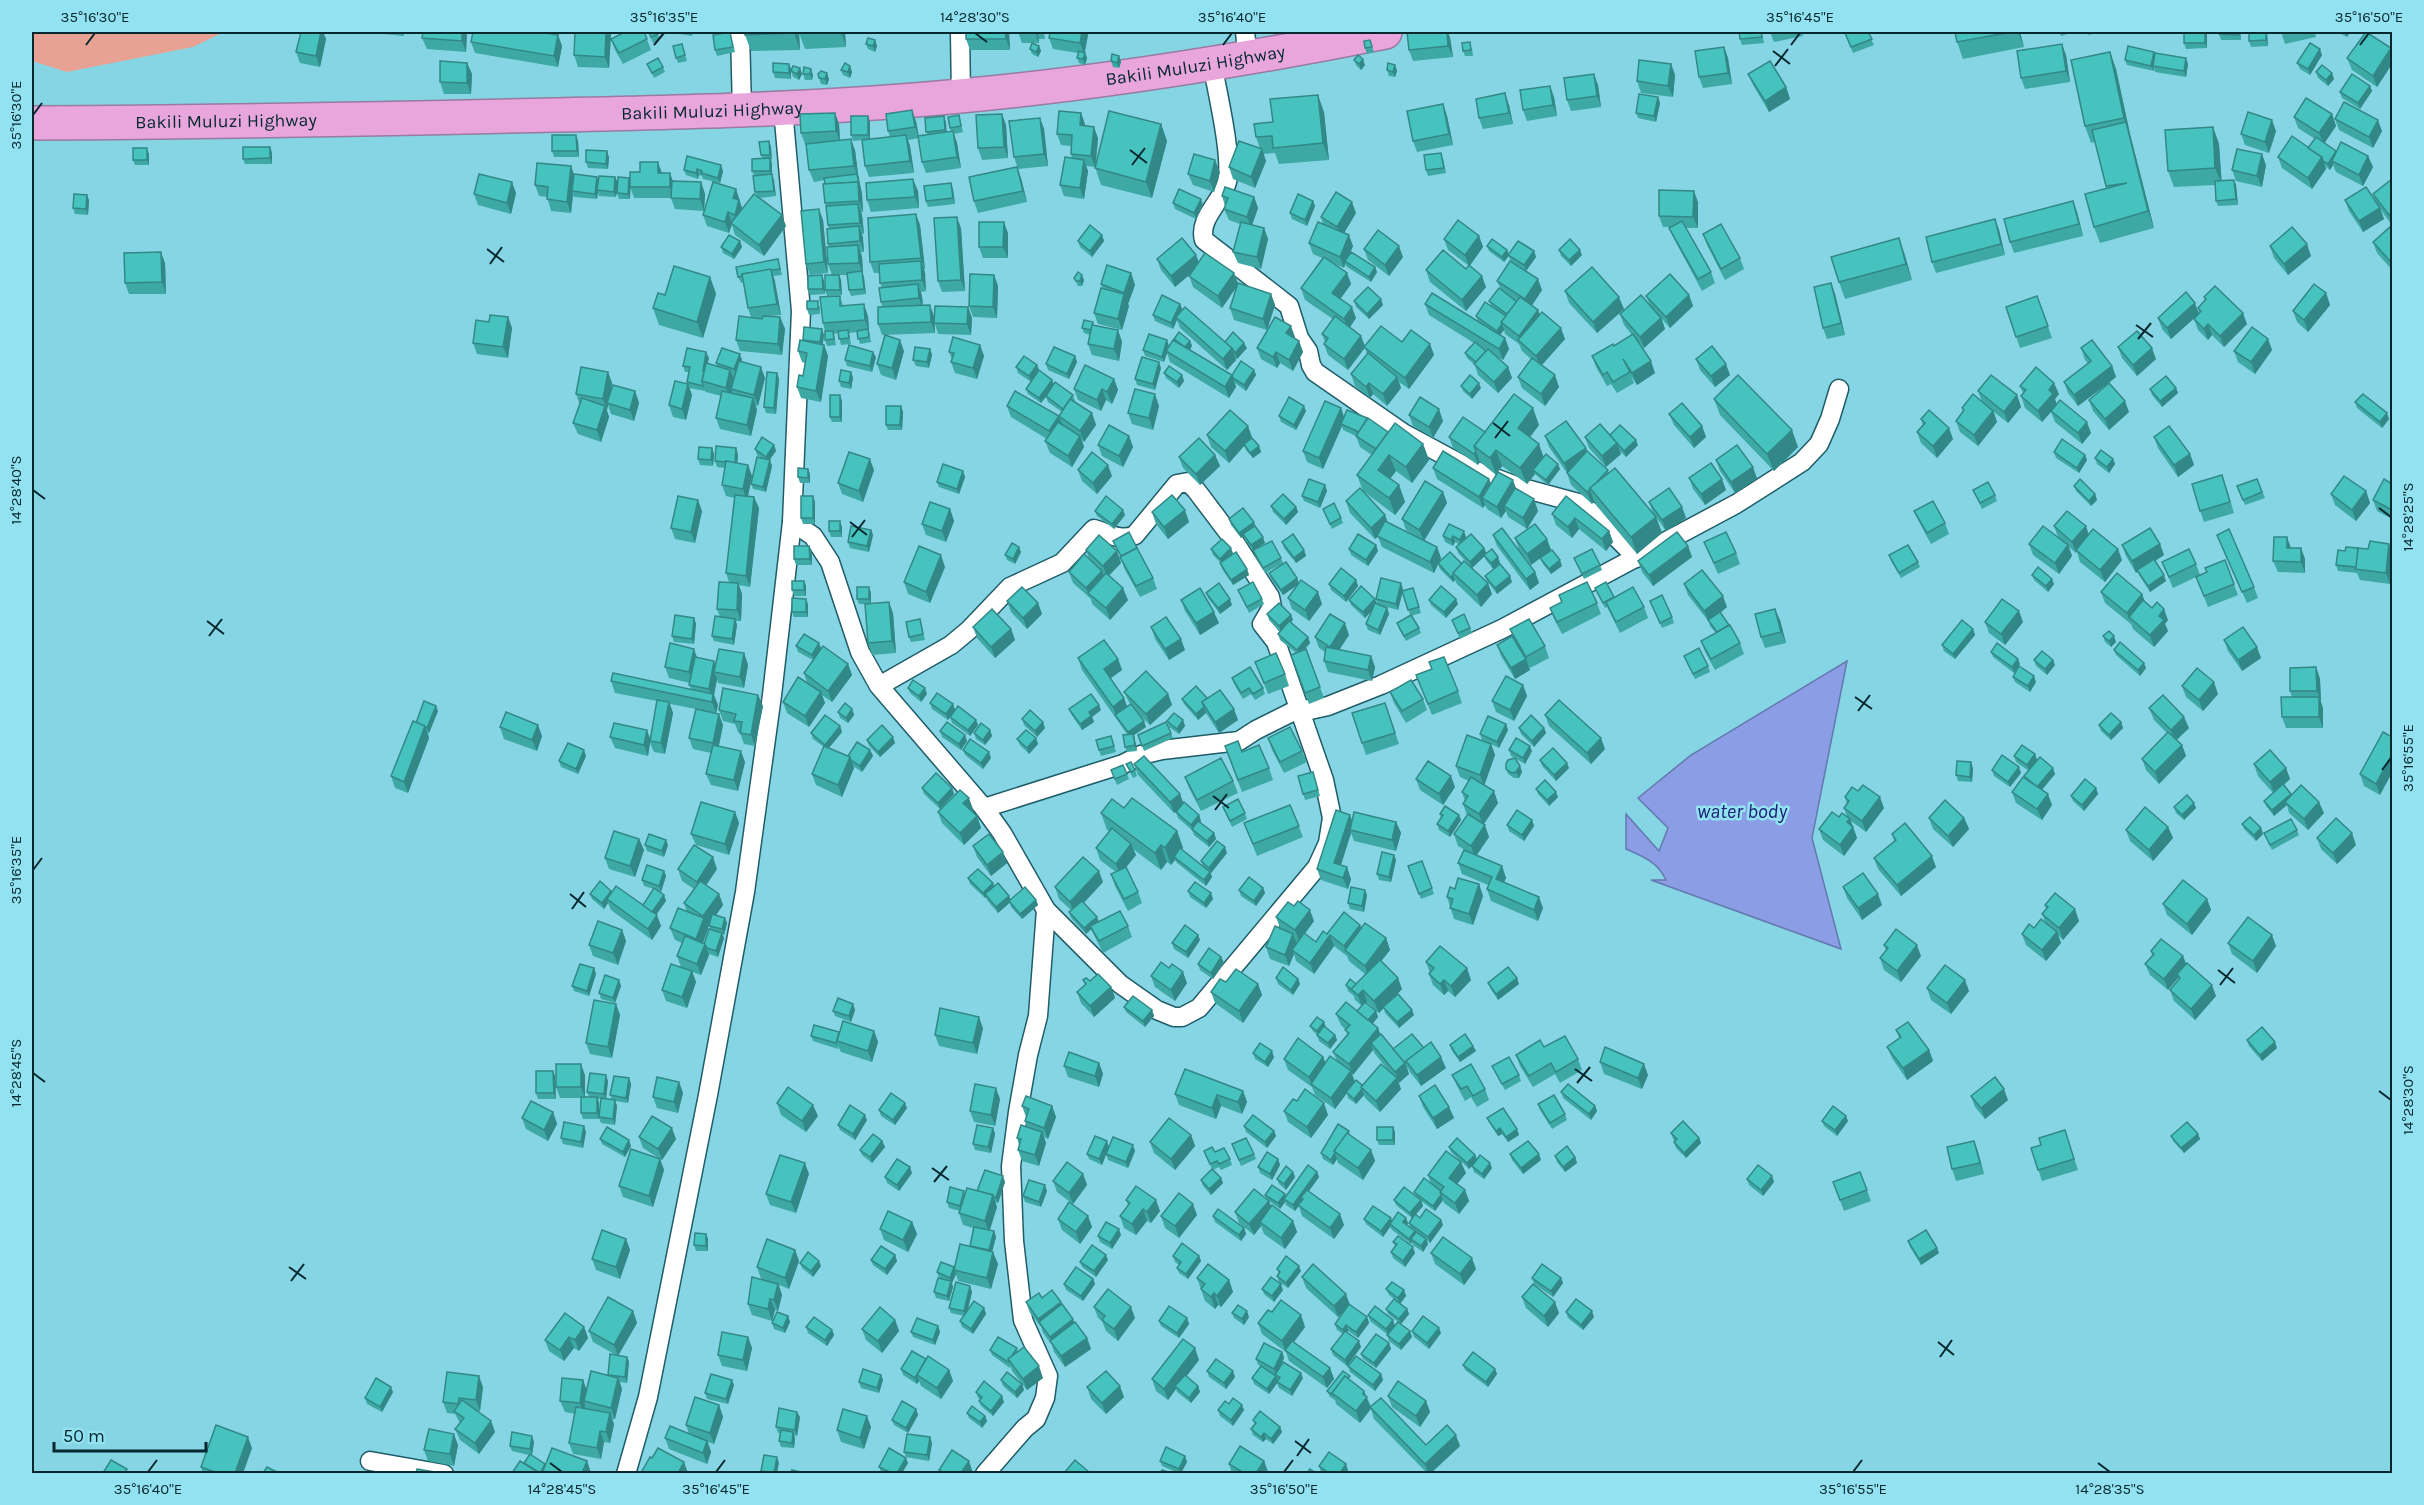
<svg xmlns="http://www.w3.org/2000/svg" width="2424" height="1505" font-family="Karla,sans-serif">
	<rect width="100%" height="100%" fill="#86d5e5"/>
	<polygon fill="#e8a293" points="32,32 224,32 193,47 67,72 32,61"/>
	<path fill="#8a9de5" stroke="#627aae" stroke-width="1.5" d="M1847 661 1812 838 1841 949 1651 880H1666C1658 862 1644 857 1626 849V814L1659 851 1668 828 1638 798 1691 755Z"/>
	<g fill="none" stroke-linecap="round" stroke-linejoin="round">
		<defs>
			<g id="street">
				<polyline points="740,32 742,110"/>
				<polyline points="960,32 961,96"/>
				<polyline points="1245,32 1248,58"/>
				<path d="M1212 63C1217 91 1233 157 1227 182 1222 202 1198 218 1204 240L1289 306 1299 338 1308 351 1311 365 1315 372 1403 433 1468 468 1519 487 1578 503 1591 512 1637 558"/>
				<path d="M792 522 813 536 830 562 860 652 879 686 984 808 1002 833 1046 910 1120 984 1157 1010 1174 1017H1182L1199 1008 1317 867 1328 843 1332 818 1324 780 1276 642 1262 624 1272 607 1270 597 1230 535 1196 490 1188 482 1177 484 1135 535C1121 542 1108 533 1094 529L1062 563 1010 587 969 630 951 645 879 686"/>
				<polyline points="984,808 1123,764 1141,755 1162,750 1239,741 1256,730 1300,708 1310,710 1328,706 1381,685 1502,629 1736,504 1802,462 1819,444 1830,419 1839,389"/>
				<polyline points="370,1461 444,1474"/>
				<polyline points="626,1474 648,1397 708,1095 745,892 772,695 792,522 801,311 783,109"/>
				<polyline points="985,1474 1025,1428 1036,1419 1045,1398 1048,1376 1023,1320 1014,1241 1011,1166 1018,1112 1028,1055 1038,1016 1046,910"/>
			</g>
			<g id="highway">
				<path id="s1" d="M32 123C207 122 382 119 557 115 692 112 826 109 960 96 1102 83 1245 60 1385 32"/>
			</g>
		</defs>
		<use href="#street" stroke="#1f5d68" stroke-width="21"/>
		<use href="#highway" stroke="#997aa0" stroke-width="36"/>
		<use href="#street" stroke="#fff" stroke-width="18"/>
		<use href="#highway" stroke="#e8a6dd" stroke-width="33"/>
	</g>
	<g fill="#3da8a4" fill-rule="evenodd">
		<polygon points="301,32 323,32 326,39 320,67 300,63 296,52"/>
		<polygon points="373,32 404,32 404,36 374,33"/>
		<polygon points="423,32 467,32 466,52 427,49 422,38"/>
		<polygon points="575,32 610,32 611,34 609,68 578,67 574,55"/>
		<polygon points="624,32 644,32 651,50 623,64 615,50 611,39"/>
		<polygon points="648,32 657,32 660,39 653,43"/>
		<polygon points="675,32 693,32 692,36 675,33"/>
		<polygon points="730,32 735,52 717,56 715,50"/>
		<polygon points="744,32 845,32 846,47 805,49 799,33 800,50 751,51 745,35"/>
		<polygon points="1009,32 1010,50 970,50 966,39"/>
		<polygon points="1018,32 1044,32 1045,39 1039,39 1039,43 1022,43"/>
		<polygon points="1082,32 1113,32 1113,33 1087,33 1088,35 1085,53 1087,58 1085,65 1079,63 1077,58 1078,53 1053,49 1049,38"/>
		<polygon points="1407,32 1448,32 1450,38 1453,57 1413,61 1409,50"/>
		<polygon points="1739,32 1762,32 1764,43 1742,45 1740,39"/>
		<polygon points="1770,32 1802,32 1803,36 1774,42"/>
		<polygon points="1868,32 1874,45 1853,53 1845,33"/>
		<polygon points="1955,32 2020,32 2024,47 1963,59 1957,42"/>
		<polygon points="2060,32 2074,32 2061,36"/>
		<polygon points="2086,32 2103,32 2088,35"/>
		<polygon points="2184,32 2207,32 2207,48 2186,49 2184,43"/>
		<polygon points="2241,32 2241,40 2221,40 2219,34"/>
		<polygon points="2249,32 2267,32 2268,46 2251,47 2249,41"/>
		<polygon points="2281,32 2315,32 2316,37 2285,44"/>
		<polygon points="2337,32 2350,32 2347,37"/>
		<polygon points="558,35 562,46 558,67 475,53 471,42"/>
		<polygon points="875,40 877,46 875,52 868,49 866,44"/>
		<polygon points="1370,40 1374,52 1367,54 1365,48"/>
		<polygon points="682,44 687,61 678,63 676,58"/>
		<polygon points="1039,46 1041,51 1038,57 1032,54 1030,49"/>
		<polygon points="1724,47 1728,58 1732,84 1703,88 1699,77"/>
		<polygon points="1472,48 1473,56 1465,56 1463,51"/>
		<polygon points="2391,48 2392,51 2392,64 2377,87 2352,70 2347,58"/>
		<polygon points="2110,52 2116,69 2130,134 2154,228 2100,243 2094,227 2106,188 2095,142 2091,143 2085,126"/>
		<polygon points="2155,54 2188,64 2186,77 2155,72 2154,68 2154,71 2127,65 2125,60"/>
		<polygon points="2066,55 2070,82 2025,89 2021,78"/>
		<polygon points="2322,55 2310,75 2300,69 2297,63"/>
		<polygon points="1119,56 1121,62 1119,68 1113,67 1111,61"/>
		<polygon points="1354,60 1365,65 1361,70 1356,65"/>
		<polygon points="467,63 472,74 471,94 444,94 440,82"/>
		<polygon points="647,64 663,67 665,72 654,78"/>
		<polygon points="789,64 791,69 791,79 775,78 773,72"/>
		<polygon points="1671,64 1675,75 1673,97 1641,93 1637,81"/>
		<polygon points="1395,65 1397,71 1395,77 1389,76 1387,70"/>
		<polygon points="850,66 852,72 850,78 843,75 841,70"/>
		<polygon points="800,68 802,74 799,80 793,77 791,71"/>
		<polygon points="2316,72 2334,79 2328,86 2318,78"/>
		<polygon points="803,74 813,75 812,80 805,80"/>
		<polygon points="1748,74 1786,87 1790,99 1769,112 1753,85"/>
		<polygon points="819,78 829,79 827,85 821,84"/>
		<polygon points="1598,85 1601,107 1571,111 1567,100"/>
		<polygon points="2370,86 2372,91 2360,109 2342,98 2340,92"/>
		<polygon points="1554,97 1557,116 1527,121 1523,110"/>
		<polygon points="1658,97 1660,103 1656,122 1638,118 1636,113"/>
		<polygon points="1443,104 1447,116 1453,145 1417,152 1413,141"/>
		<polygon points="1509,105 1513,124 1483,129 1479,118"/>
		<polygon points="1324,112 1329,160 1279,164 1275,153 1263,154 1266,161 1255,188 1233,179 1229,167 1260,149 1256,137 1273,122"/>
		<polygon points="835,113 839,124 840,140 855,150 858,174 862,194 863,212 861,212 862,215 864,234 862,234 864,252 861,252 862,257 863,274 866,294 851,296 849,290 848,275 839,275 841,280 842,295 827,296 825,290 832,275 828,264 829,229 828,225 827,208 825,203 825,180 814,182 809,170 809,144 805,144 801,133"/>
		<polygon points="1081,113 1085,126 1098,138 1096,165 1161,124 1167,141 1152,198 1101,185 1095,167 1086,166 1088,171 1084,199 1064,196 1060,185 1072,158 1071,154 1071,146 1061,145 1057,134"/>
		<polygon points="1002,114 1006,125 1008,158 982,160 978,148"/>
		<polygon points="2332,114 2336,126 2324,143 2336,151 2368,156 2373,167 2363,186 2336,172 2333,165 2330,170 2325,166 2326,169 2312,189 2282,168 2278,157 2308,148 2315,139 2298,128 2294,117"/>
		<polygon points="959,115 963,132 954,134 957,143 961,168 926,173 922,162 919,138 908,140 910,146 914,173 869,177 865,166 862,140 853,141 851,135 870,122 870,139 890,137 888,131 916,121 919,137 928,135 926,132 946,122 946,132 951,132 950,128"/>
		<polygon points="1040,118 1044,129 1048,166 1018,169 1014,157"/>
		<polygon points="2335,119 2382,131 2373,148 2339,130"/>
		<polygon points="2213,127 2219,144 2221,181 2234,180 2236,185 2238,205 2218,206 2216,201 2215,185 2174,187 2168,171"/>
		<polygon points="2276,131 2269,153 2245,145 2241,134"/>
		<polygon points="578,141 579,157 554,157 552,151"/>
		<polygon points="769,141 771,147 772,176 776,196 759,198 786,226 764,256 735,235 732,225 729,233 707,226 703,215 736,189 742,209 757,196 755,192 754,176 752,171 762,158 761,155"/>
		<polygon points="270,147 272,153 272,164 245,164 243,159"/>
		<polygon points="149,154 149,165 135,165 133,160"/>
		<polygon points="687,156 723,171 720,183 703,179 702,176 699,175 698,179 686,175 684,170"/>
		<polygon points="609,157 608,169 588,168 586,162"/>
		<polygon points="1443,158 1446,173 1428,176 1426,170"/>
		<polygon points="2266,165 2262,187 2236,181 2232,170"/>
		<polygon points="571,166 574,174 598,180 615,177 617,182 630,180 662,173 672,181 701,182 705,194 704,211 675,209 671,198 634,198 631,189 630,199 619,199 617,193 617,187 616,197 599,196 598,192 597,199 574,197 573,195 571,213 551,211 547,197 539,196 535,185"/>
		<polygon points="1220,172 1214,192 1193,185 1188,174"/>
		<polygon points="1021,178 1027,202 978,213 974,201"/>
		<polygon points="2392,179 2392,225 2380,209 2384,219 2363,232 2349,211 2345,200 2376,203 2373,194"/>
		<polygon points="953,189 955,204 928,207 926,201"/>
		<polygon points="918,191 919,208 871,212 867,200"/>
		<polygon points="516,193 511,214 478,205 474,194"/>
		<polygon points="1222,196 1254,197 1258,208 1252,225 1264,228 1268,239 1261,269 1238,263 1233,252 1240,224 1229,220 1224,209 1225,206"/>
		<polygon points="89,200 88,215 75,214 73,208"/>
		<polygon points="1313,201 1315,206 1307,226 1292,219 1290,213"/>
		<polygon points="2073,201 2077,212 2083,236 2014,253 2010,242"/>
		<polygon points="1698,202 1698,228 1686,228 1711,272 1715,283 1702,291 1674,239 1669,228 1671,227 1663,227 1659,216"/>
		<polygon points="1173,203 1203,205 1196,219 1175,209"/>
		<polygon points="1356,213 1344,233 1353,246 1350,253 1375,267 1377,272 1371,282 1347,267 1345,264 1344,268 1332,263 1347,273 1351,284 1340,299 1356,318 1350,327 1361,336 1365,346 1402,342 1430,344 1434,355 1409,389 1399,382 1401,388 1387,406 1373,394 1370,398 1355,386 1351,374 1367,354 1365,348 1348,370 1328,355 1324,344 1325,342 1322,334 1333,319 1305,300 1301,288 1322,258 1313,254 1309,243 1323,224 1321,217"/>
		<polygon points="1995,219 1999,230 2005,255 1936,273 1932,262"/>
		<polygon points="823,220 828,273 810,275 806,264"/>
		<polygon points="920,225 925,269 924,269 926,291 921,292 922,296 923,305 934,317 968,307 972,318 971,335 938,334 935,324 935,333 882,335 878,324 882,306 881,302 882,288 880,283 879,273 874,273 870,262"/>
		<polygon points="961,228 965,291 942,292 938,281"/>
		<polygon points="2392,230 2392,270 2377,253 2373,242"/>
		<polygon points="1008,233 1008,258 983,258 979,247"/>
		<polygon points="1703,234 1740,258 1744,269 1725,280 1707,245"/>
		<polygon points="1102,235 1104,241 1092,257 1080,247 1078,241"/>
		<polygon points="1479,236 1483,247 1470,266 1486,287 1466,311 1430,282 1426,270 1466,269 1469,266 1448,250 1444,239"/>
		<polygon points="1899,238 1912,280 1845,299 1839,282"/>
		<polygon points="740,241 742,247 734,259 723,253 721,247"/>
		<polygon points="1487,246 1507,250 1509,254 1534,251 1536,257 1526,271 1510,260 1509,256 1504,262 1489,251"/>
		<polygon points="2270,246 2311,256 2288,275 2274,258"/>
		<polygon points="1364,249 1403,257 1389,276 1368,260"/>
		<polygon points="1559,250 1582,255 1571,266 1561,256"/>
		<polygon points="1196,255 1199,262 1234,273 1238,283 1271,294 1275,305 1267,330 1295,337 1294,338 1299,341 1303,352 1293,371 1280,363 1277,368 1261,359 1257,348 1267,330 1234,320 1230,308 1236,287 1222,308 1193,287 1189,275 1175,287 1161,270 1157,259"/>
		<polygon points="778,259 782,275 773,276 781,315 770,316 780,317 785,329 782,355 740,351 736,340 751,317 748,308 743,282 741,283 738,277"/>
		<polygon points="165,263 166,294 129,294 125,283"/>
		<polygon points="1131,273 1135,285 1128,304 1129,306 1122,330 1098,324 1094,313 1102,288 1101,284"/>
		<polygon points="822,275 824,281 825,294 810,295 808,289"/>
		<polygon points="994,275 998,286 997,318 973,317 969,306"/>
		<polygon points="710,277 716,294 703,338 659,325 653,308 665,295"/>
		<polygon points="1074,278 1084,280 1082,286 1078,286"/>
		<polygon points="1497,281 1542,290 1532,305 1538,310 1540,315 1565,339 1542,365 1559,387 1545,406 1522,388 1518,377 1531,359 1522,351 1519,344 1505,334 1504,330 1500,335 1505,338 1509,349 1503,360 1497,357 1508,367 1512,378 1498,393 1478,375 1475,365 1467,358 1465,353 1474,343 1429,315 1425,304 1478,321 1476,316 1491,305 1489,301 1501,290"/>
		<polygon points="1831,283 1835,294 1845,335 1827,339 1823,328"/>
		<polygon points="1565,291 1624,309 1597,333 1569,303"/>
		<polygon points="2326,293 2330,305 2308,332 2297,322 2293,311"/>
		<polygon points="1689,295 1693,306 1670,328 1662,319 1665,329 1644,348 1637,340 1655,373 1637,385 1631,376 1634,383 1617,393 1611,384 1607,386 1596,367 1592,356 1614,346 1632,335 1624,325 1620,314 1650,305 1646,296"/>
		<polygon points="840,296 843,306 868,316 869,331 871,342 860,344 857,332 849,333 851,344 841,345 838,333 834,334 836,345 827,346 825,340 825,331 823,323"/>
		<polygon points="2037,296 2052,338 2020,348 2006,307"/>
		<polygon points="2204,297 2247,324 2224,347 2212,335 2208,340 2198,330 2194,319 2196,316 2171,339 2162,329 2158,318 2199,314 2198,308 2206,300"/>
		<polygon points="1354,301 1383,305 1369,319 1356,307"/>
		<polygon points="1180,304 1182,309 1181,311 1225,342 1247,348 1237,359 1236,358 1236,360 1227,370 1180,328 1177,320 1173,329 1155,321 1153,315"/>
		<polygon points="820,306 820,314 809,315 807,309"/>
		<polygon points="508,317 512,328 508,358 477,354 473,343 489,322"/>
		<polygon points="1093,322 1094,325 1118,330 1122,342 1119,361 1092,355 1088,344 1090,335 1084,333 1082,328"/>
		<polygon points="824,335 823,344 824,345 828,356 821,402 801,398 797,387 803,376 805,363 802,362 798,351 803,341 803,340"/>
		<polygon points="1174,339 1190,341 1192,346 1190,350 1232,375 1254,370 1256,375 1246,391 1235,383 1236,387 1229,398 1170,362 1167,353 1164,362 1145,356 1143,350 1169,346 1175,341"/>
		<polygon points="2268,339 2272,350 2255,374 2238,362 2234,351"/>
		<polygon points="980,345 984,356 977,379 955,373 951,362 952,359 949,352"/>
		<polygon points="2118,347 2156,359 2137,376 2122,358"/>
		<polygon points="2081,348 2112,366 2116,377 2109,383 2129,412 2109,430 2093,411 2089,400 2107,384 2078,406 2068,393 2064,382 2088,363 2085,360"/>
		<polygon points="930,349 932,355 929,368 916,366 913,360"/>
		<polygon points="904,351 896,380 881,375 877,364"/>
		<polygon points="1075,356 1077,362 1069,379 1048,370 1046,364"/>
		<polygon points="876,357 872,372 847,366 845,360"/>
		<polygon points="709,358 707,363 717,366 716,363 742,360 741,362 765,378 758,406 756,405 757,410 751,436 720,429 716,418 721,396 706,392 705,391 689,388 692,395 686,420 673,417 669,405 687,384 687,382 689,372 685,372 683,366"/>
		<polygon points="1696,359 1730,375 1715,387 1700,370"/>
		<polygon points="1037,365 1039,370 1052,380 1053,385 1073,395 1075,401 1075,402 1092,413 1096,425 1084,442 1082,440 1084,447 1072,467 1050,453 1045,441 1047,439 1011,417 1007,406 1059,416 1062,412 1048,402 1046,397 1041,403 1028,394 1026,389 1031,382 1018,373 1016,367"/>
		<polygon points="1161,368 1155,390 1137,385 1135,379"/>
		<polygon points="608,372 612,383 610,395 635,391 639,403 634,421 611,414 608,405 607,410 609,417 601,442 578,434 573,423 580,405 576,394"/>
		<polygon points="851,372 853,378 851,389 841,387 839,381"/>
		<polygon points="777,373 779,379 776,414 766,413 764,407"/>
		<polygon points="1164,373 1182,375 1184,381 1179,388 1166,378"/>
		<polygon points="1114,379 1118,390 1112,404 1106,400 1101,411 1078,400 1074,389"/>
		<polygon points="1461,386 1481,388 1472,399 1463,391"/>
		<polygon points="2020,386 2059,394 2055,399 2056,404 2091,433 2082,444 2055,422 2051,412 2042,422 2025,408 2021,396 2023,393"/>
		<polygon points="2176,388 2178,393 2162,407 2152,395 2150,389"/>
		<polygon points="1978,391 2017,395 2021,407 2008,423 1994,412 1997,422 1978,446 1960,432 1956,421 1963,412 1962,408 1982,402"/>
		<polygon points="1714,399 1798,447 1774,471 1720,415"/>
		<polygon points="842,401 842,422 832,422 830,417"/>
		<polygon points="2355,402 2389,419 2382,428 2357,408"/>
		<polygon points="901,406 903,412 902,430 888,430 886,425"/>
		<polygon points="1159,406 1153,430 1132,424 1128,413"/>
		<polygon points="1341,408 1344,417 1423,444 1429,460 1412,483 1396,471 1390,479 1399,485 1405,502 1395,515 1363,491 1357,475 1372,455 1360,447 1356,436 1343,430 1342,426 1323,469 1307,462 1303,451"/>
		<polygon points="1306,411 1296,430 1281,422 1279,416"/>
		<polygon points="1669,414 1702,426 1706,437 1694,448 1674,425"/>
		<polygon points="1409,415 1443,421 1433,438 1413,426"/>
		<polygon points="1921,419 1953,439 1937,458 1921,443 1917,432 1923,426"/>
		<polygon points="1539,425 1530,437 1543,456 1560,469 1548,485 1536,475 1535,474 1527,484 1502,466 1496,475 1480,462 1478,465 1453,448 1449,437"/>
		<polygon points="1207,435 1252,437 1250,439 1259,446 1261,452 1253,458 1246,450 1244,446 1229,463 1211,447"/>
		<polygon points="1610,435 1638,445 1626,457 1619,450 1621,454 1606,467 1589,448 1585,437"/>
		<polygon points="1129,436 1133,447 1123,467 1102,456 1098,445"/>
		<polygon points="1545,436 1587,451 1656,517 1662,533 1637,554 1596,505 1594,501 1592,504 1571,485 1567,473 1549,447"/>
		<polygon points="2154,437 2190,454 2194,465 2178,477 2158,448"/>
		<polygon points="774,445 776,451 769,460 772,466 766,492 753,489 751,484 763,459 757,455 755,449"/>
		<polygon points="712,448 714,454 713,466 700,465 698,459"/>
		<polygon points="2054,452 2085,455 2087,460 2079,473 2056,458"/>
		<polygon points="738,454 737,463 748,465 752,476 748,496 759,508 750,587 739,585 742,594 741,621 736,621 737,625 734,645 714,641 712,636 720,617 717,609 729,582 726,573 734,498 726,496 722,485 725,468 717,467 715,461"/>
		<polygon points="1215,455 1220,466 1200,485 1183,468 1179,457"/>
		<polygon points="2095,458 2113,459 2115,464 2109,473 2097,464"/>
		<polygon points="1716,460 1757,478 1735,493 1720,471"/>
		<polygon points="1433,468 1491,484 1515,488 1538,511 1527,529 1508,517 1506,511 1501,518 1487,509 1485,505 1483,508 1437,479"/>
		<polygon points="874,470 863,502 842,494 838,483"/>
		<polygon points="1078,470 1112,476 1097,494 1082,481"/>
		<polygon points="963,471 965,477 959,494 939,487 937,482"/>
		<polygon points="810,474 810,483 800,483 798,477"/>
		<polygon points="1689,478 1726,490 1705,505 1693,489"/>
		<polygon points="2257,479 2265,498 2245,505 2237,486"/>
		<polygon points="2392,484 2392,519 2377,511 2373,500"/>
		<polygon points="1325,485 1327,491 1320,508 1304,501 1302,496"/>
		<polygon points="2074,486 2095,494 2097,500 2091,506 2076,491"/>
		<polygon points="2226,486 2234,513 2204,522 2200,511"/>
		<polygon points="1973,490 1995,495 1997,501 1982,509"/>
		<polygon points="2366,491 2370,503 2356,521 2335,505 2331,494"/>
		<polygon points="1443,492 1447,503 1424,540 1437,547 1441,558 1439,563 1492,594 1481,607 1457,584 1455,580 1453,582 1440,569 1438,564 1434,573 1382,547 1378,537 1375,539 1350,513 1346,501 1385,515 1388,523 1420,539 1406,530 1402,519"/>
		<polygon points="813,496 815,502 815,524 803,524 801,518"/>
		<polygon points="1566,496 1609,531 1613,542 1606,551 1579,529 1572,538 1556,525 1552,514"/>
		<polygon points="1649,502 1682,507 1686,518 1666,531 1653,513"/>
		<polygon points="1271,506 1296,507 1298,512 1286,525 1273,512"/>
		<polygon points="950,509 954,521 946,542 926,535 922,524"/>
		<polygon points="1323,509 1341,518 1343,523 1332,529"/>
		<polygon points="702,511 695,543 675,539 671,528"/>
		<polygon points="1095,511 1125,515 1114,529 1097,516"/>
		<polygon points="1914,511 1945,523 1949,534 1931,544 1919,522"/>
		<polygon points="1152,512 1189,522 1168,539 1156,524"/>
		<polygon points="1229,519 1256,528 1265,543 1254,550 1281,558 1283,563 1297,578 1299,583 1322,604 1309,621 1292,609 1288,598 1296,586 1283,595 1271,579 1269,573 1282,564 1265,573 1255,556 1253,550 1245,540 1244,536 1241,538 1231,525"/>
		<polygon points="2054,526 2089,535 2122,560 2105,582 2080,562 2077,552 2076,553 2069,547 2072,556 2059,574 2033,555 2029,544 2058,537"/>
		<polygon points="842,527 842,537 831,537 829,531"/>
		<polygon points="871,530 873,535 869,552 850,548 848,542"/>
		<polygon points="1493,535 1535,572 1539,583 1530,590 1497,546"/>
		<polygon points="2217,535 2254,587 2258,598 2247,603"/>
		<polygon points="1443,536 1466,537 1465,539 1484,548 1486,553 1498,557 1500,563 1493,569 1486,560 1484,556 1472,568 1458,553 1456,547 1459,544 1455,542 1453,546 1445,542"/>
		<polygon points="1515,538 1547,539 1551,550 1531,565 1519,550"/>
		<polygon points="1113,541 1153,578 1157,589 1140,597 1124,568 1121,557"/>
		<polygon points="1282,542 1304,550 1306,556 1296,563 1284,548"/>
		<polygon points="1704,542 1736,553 1740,564 1718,574"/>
		<polygon points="2160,544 2164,555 2155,561 2166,581 2150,592 2139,575 2138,571 2136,573 2126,556 2122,545"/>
		<polygon points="1376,545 1378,551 1368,566 1351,555 1349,549"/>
		<polygon points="809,546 812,551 812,565 796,565 794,559"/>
		<polygon points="1688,546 1692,557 1653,586 1642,572 1638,561"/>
		<polygon points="2291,548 2301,548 2305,559 2305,573 2278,572 2273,561"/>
		<polygon points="1211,549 1233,553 1231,556 1247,569 1249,575 1233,585 1222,569 1220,562 1213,555"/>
		<polygon points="2368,549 2392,552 2392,563 2390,584 2360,580 2357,573 2338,571 2336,565 2345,551"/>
		<polygon points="1086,550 1117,551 1121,563 1109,576 1128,600 1110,620 1092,604 1091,599 1073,583 1069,572 1089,559"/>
		<polygon points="1021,552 1015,564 1007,560 1005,555"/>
		<polygon points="1889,555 1918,562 1920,567 1901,578 1891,561"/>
		<polygon points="1540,558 1562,566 1551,574 1543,564"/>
		<polygon points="1574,558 1600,565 1602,570 1584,579"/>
		<polygon points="2225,560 2238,595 2208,607 2196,577 2173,588 2162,562 2196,564 2200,575 2207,572"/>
		<polygon points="945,567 930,603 908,594 904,582"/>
		<polygon points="2032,575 2054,584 2048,592 2034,580"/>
		<polygon points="1485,576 1512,582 1497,594 1487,581"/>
		<polygon points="1356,580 1358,586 1346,602 1331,590 1329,584"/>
		<polygon points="804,581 806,586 806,596 794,596 792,590"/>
		<polygon points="1684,584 1727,607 1720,613 1740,643 1744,654 1715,670 1705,652 1701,641 1716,633 1710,626 1709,622 1688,595"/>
		<polygon points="869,587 871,593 871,603 893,613 896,653 872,655 868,643 865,604 859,604 857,599"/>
		<polygon points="1413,588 1421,613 1411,616 1419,628 1421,633 1406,641 1399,629 1397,623 1410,615 1403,592 1398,610 1380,605 1387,608 1389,614 1380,635 1368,630 1366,624 1371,611 1365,618 1351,605 1349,600 1377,604 1376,599 1403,589 1403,591"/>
		<polygon points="1595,588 1614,597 1644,607 1648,618 1620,633 1607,607 1605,608"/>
		<polygon points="1238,590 1262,599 1264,604 1249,613"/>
		<polygon points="2101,592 2142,594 2145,602 2168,620 2165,624 2168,631 2154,647 2133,629 2131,624 2105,603"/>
		<polygon points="1206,593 1232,605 1220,614 1208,598"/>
		<polygon points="1559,595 1597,603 1601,614 1562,634 1554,619 1550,608 1561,602"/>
		<polygon points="1181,600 1219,623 1200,635 1185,611"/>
		<polygon points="1429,600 1458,604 1446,618 1431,605"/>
		<polygon points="1007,601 1038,603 1042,614 1027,629 1011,612"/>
		<polygon points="1650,601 1672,617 1674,623 1662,628"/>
		<polygon points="808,604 808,617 794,617 792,612"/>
		<polygon points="1267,614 1291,615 1293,620 1291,622 1308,637 1310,643 1304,650 1306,649 1324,698 1309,704 1291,655 1296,653 1280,640 1278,634 1280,632 1269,620"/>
		<polygon points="694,618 696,624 694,644 674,642 672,636"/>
		<polygon points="920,619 925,640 911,642 909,637"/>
		<polygon points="1452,620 1470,628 1472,633 1460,639"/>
		<polygon points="1780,620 1786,643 1765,648 1761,637"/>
		<polygon points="1985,622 2023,622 2005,645 1989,633"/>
		<polygon points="973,627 1011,629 1015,640 995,658 977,638"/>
		<polygon points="1151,627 1185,650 1169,660 1155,639"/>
		<polygon points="1510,629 1545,646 1549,658 1530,668 1528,665 1530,670 1515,679 1501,656 1497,645 1515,642"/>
		<polygon points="1973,629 1975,635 1955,659 1944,651 1942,645"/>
		<polygon points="1349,635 1339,649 1371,656 1375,667 1372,681 1328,672 1324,661 1325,652 1319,648 1315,637"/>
		<polygon points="2103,636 2116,642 2111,647 2105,642"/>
		<polygon points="2224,640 2261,658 2242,671 2228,651"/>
		<polygon points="796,646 821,648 848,664 852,675 832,702 822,695 825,703 809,727 787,713 783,702 807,683 804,673 813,660 798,652"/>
		<polygon points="2114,650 2146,668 2140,676 2116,655"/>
		<polygon points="1991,652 2020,664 2014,673 1993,657"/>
		<polygon points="744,653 748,665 744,688 718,683 717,679 714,695 718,705 716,713 723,725 719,746 745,762 738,791 711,785 706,774 711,753 693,749 689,738 696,709 670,704 673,713 665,754 654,752 650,743 648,756 615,748 610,737 650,739 657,701 615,693 611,681 691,689 689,685 690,683 669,678 665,667 697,658 716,665"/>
		<polygon points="1684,656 1708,666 1710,672 1695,679"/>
		<polygon points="1078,658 1118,659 1122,670 1111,678 1127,706 1130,704 1124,692 1168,694 1172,705 1150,725 1136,711 1146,727 1134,735 1137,751 1127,752 1125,747 1127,734 1082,670"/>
		<polygon points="2034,660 2055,665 2047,675 2036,666"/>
		<polygon points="1255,662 1285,674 1289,686 1268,694"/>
		<polygon points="2316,667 2320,679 2321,702 2323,708 2323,728 2286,728 2282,717 2292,697 2290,691"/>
		<polygon points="1416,675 1458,691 1462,703 1432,715"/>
		<polygon points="2013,677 2036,682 2030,692 2015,682"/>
		<polygon points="1232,678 1263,688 1265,694 1255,700 1251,694 1243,699 1234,684"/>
		<polygon points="1523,685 1527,696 1514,721 1496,712 1492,701"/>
		<polygon points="2182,686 2218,694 2203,711 2186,697"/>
		<polygon points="908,688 927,694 921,702 910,693"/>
		<polygon points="1390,692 1423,699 1427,710 1406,723 1394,703"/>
		<polygon points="1207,698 1238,720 1219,733 1206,713 1198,720 1184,704 1182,699"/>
		<polygon points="930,703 953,704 955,710 948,720 932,709"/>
		<polygon points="763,706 755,746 744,744 740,733 738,732 735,724 723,721 719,710"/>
		<polygon points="2149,708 2189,728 2177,740 2182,745 2186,756 2159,784 2146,770 2142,759 2167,733 2154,720"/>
		<polygon points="852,709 854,715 848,723 840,718 838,712"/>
		<polygon points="1069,709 1101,710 1092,717 1094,722 1082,730 1071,714"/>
		<polygon points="438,711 429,733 428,733 429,738 408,793 395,788 391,776 416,723"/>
		<polygon points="1389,714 1399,744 1366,755 1362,743"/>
		<polygon points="1545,715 1605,749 1591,764 1549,726"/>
		<polygon points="950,717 976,720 978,725 970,736 952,723"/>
		<polygon points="1022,719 1045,728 1037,737 1024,725"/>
		<polygon points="1183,720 1185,726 1179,734 1169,727 1167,721"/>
		<polygon points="2121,722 2123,728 2111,740 2101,731 2099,725"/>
		<polygon points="1506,724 1508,730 1499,748 1491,744 1495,755 1484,786 1498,803 1484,824 1489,837 1477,855 1502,866 1506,878 1504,882 1543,908 1538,921 1491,901 1487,889 1488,885 1462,874 1458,863 1465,850 1458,846 1454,834 1467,815 1463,804 1465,801 1462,792 1469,781 1460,777 1456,766 1488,743 1482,740 1480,734"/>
		<polygon points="840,726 842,732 829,748 848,756 870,750 873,756 862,772 853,766 854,768 842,797 816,785 812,774 824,747 813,739 811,733"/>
		<polygon points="500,727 542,736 537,751 504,739"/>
		<polygon points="1519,728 1544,728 1546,733 1534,747 1521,734"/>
		<polygon points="990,730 992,736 985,745 976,739 974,733"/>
		<polygon points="940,731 965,735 967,741 961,750 942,737"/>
		<polygon points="1171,733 1173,738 1144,751 1138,735"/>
		<polygon points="1111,736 1116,752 1101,756 1099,750"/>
		<polygon points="2392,737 2380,795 2364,786 2360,774"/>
		<polygon points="1036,738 1038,744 1029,754 1020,745 1017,739"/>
		<polygon points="1268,738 1302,751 1307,762 1284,773 1272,750"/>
		<polygon points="867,740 895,743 880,757 869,746"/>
		<polygon points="963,750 991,758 983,769 965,755"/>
		<polygon points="1509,750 1532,751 1525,764 1511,756"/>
		<polygon points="1242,752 1269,768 1273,780 1242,792 1229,758"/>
		<polygon points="2035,754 2037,760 2030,770 2055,774 2042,790 2052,805 2042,820 2016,803 2012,792 2025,778 2024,776 2029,771 2016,762 2014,756"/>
		<polygon points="586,756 578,774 561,767 559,761"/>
		<polygon points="1540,760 1569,768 1556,781 1542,766"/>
		<polygon points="1126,764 1135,770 1137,776 1133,778"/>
		<polygon points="1134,764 1180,794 1183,803 1199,815 1201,821 1200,822 1214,833 1216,839 1209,847 1194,835 1192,830 1178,818 1176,812 1174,813 1138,775"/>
		<polygon points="2254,764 2286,768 2290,779 2284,785 2292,795 2324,813 2308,830 2289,813 2287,805 2274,816 2266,806 2264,801 2273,793 2258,776"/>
		<polygon points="1520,766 1522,772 1519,778 1514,778 1508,774 1506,769"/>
		<polygon points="1973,768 1972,782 1958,781 1956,775"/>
		<polygon points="1111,770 1127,774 1129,779 1117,785"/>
		<polygon points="1992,770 2021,773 2010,787 1994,776"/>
		<polygon points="1313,772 1320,796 1305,800 1298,776"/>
		<polygon points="1185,777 1233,781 1238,793 1201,811 1189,788"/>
		<polygon points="1416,779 1455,787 1443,805 1420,790"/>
		<polygon points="922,788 952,788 954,794 940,809 924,794"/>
		<polygon points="2096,788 2098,794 2084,811 2073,801 2071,796"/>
		<polygon points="1536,789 1558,797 1549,806 1538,794"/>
		<polygon points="1845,797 1884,808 1866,832 1851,821 1857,838 1844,856 1823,840 1819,829 1839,817 1847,817 1844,808 1847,804"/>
		<polygon points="2194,803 2196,808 2184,820 2176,813 2174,807"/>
		<polygon points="1290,805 1303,837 1257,856 1244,823"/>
		<polygon points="1223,807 1245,813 1247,819 1232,827"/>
		<polygon points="1124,808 1177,831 1183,848 1182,850 1203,866 1201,861 1227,853 1211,873 1210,873 1212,877 1206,886 1176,862 1175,860 1171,865 1167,862 1161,870 1133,849 1136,855 1126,867 1138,892 1142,903 1128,911 1115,886 1111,874 1116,872 1100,860 1096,848 1110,831 1107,830 1101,813"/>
		<polygon points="973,809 971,811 977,816 981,828 964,845 942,823 938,812"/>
		<polygon points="735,812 739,823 729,855 696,845 691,834"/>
		<polygon points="1440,814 1459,815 1461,820 1450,837 1439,830 1437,824 1441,818"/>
		<polygon points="1350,815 1352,821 1396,822 1401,833 1396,851 1354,841 1351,833 1341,865 1351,879 1348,889 1321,880 1317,869"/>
		<polygon points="1929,818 1964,818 1969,829 1953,847 1933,829"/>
		<polygon points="1532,820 1534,826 1524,841 1509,831 1507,825"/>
		<polygon points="2242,824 2261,828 2263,834 2256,841 2244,829"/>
		<polygon points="2168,827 2173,838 2153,861 2130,841 2126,830"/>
		<polygon points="2297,830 2299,835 2272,850 2264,833"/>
		<polygon points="1892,834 1936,867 1901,896 1878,869 1874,858 1894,841"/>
		<polygon points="2317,838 2356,845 2337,864 2321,849"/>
		<polygon points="639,839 644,850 635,877 609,869 605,858"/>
		<polygon points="645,845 668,845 664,857 647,851"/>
		<polygon points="973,846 1007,863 991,876 977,857"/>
		<polygon points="1394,855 1396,860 1391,882 1379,880 1377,874"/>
		<polygon points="1422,861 1434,894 1421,899 1408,866"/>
		<path d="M678 869H717L706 885 719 894 723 905 716 915 727 923 724 935 722 934 724 938 718 957 709 954V955L701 975 692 972 696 982 687 1008 666 1001 662 990 681 967 677 956 682 943 675 940 670 928 687 912 684 903 694 889 682 881ZM709 926 710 929 705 944 703 943 708 929V927Z"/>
		<polygon points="664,871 666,876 661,892 656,890 664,895 666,901 656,915 661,926 652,940 611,910 608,903 604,909 592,899 590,894 611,891 643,905 654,889 644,886 642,880"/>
		<polygon points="968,878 993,883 994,887 1009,896 1011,900 1036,900 1038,905 1022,919 1011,907 1010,903 998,913 987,900 986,897 985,898 970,884"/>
		<polygon points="1103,882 1084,903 1099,922 1128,926 1132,937 1103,953 1091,929 1086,934 1071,918 1069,912 1071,910 1059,899 1055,887"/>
		<polygon points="1479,884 1483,896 1473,925 1454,919 1447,897 1455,889"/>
		<polygon points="1843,887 1882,905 1862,920 1847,898"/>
		<polygon points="1263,888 1265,893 1256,906 1241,896 1239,890"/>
		<polygon points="1188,891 1211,893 1213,899 1206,908 1190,897"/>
		<polygon points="1367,895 1364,912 1350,909 1348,903"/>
		<polygon points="2207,899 2211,910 2192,935 2167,915 2163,904"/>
		<polygon points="2045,905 2079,921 2063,940 2058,935 2061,943 2046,961 2026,945 2022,934 2045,922 2042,914 2046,909"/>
		<path d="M1276 917 1314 921 1305 934 1316 942 1327 934 1360 925 1361 928 1386 938 1390 950 1381 961 1402 989 1389 1003 1414 1015 1399 1028 1385 1013 1384 1008 1379 1013 1367 1002 1366 1003 1376 1011 1378 1017 1372 1023 1381 1035 1394 1049 1424 1048 1446 1068 1421 1086 1410 1072 1408 1068H1407V1067L1409 1074 1398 1083 1401 1089 1380 1112 1365 1098 1364 1095 1356 1104 1348 1098 1347 1093 1335 1109 1315 1095 1312 1087 1288 1070 1284 1059 1323 1057 1326 1063 1337 1061 1333 1052 1347 1035 1346 1030 1341 1025 1336 1014 1358 1012 1362 1006 1355 1000 1354 996 1348 991 1346 985 1356 984 1365 974 1349 961 1347 956 1334 946 1314 974 1296 961 1294 954 1289 966 1270 959 1266 947 1280 928ZM1373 1050 1375 1054 1389 1071 1362 1085 1355 1082 1352 1075Z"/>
		<polygon points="622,930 626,941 618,965 593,956 589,945"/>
		<polygon points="1200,940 1188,958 1174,949 1172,943"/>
		<polygon points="2228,943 2276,946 2257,973 2232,954"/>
		<polygon points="1884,945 1921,956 1901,982 1884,970 1880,958 1886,951"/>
		<polygon points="2151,951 2183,956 2186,964 2216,996 2195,1020 2174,1001 2170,990 2179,980 2178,978 2168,990 2150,975 2145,964 2152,956"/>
		<polygon points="1221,957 1224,963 1213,979 1200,970 1198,964"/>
		<polygon points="1426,962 1471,980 1455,997 1448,991 1444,995 1433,985 1429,974 1430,973"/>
		<polygon points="594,968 596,974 589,996 574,991 572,986"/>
		<polygon points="1151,976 1187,983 1175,1001 1155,987"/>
		<polygon points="1276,978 1298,979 1300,984 1293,995 1278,984"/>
		<polygon points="619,980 621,986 615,1003 601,999 599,993"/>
		<polygon points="1083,980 1090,981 1111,987 1115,998 1094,1017 1081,1003 1077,992 1085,985"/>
		<polygon points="1488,983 1519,984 1498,1000 1490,988"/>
		<polygon points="1258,984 1262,995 1243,1023 1215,1003 1211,992"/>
		<polygon points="1927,988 1969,991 1951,1014 1931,1000"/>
		<polygon points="616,1004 620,1015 612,1058 590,1054 586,1043"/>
		<polygon points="853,1004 855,1010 851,1022 835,1016 833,1011"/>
		<polygon points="1124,1007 1152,1010 1154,1016 1145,1027 1126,1012"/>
		<polygon points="1324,1022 1326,1028 1335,1035 1337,1040 1330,1049 1319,1041 1317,1035 1313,1031 1310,1026"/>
		<polygon points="983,1028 977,1054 939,1046 935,1035"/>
		<polygon points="1896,1030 1929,1050 1933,1061 1907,1080 1892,1058 1887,1047 1899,1038"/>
		<polygon points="874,1031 878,1042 872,1062 841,1052 838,1046 838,1049 813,1041 811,1036"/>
		<polygon points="2247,1040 2277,1048 2262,1061 2249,1046"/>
		<polygon points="1450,1045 1473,1046 1476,1051 1460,1062 1452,1051"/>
		<polygon points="1544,1047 1578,1059 1582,1070 1560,1083 1555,1074 1533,1087 1520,1066 1516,1055"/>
		<polygon points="1253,1053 1274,1057 1268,1067 1255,1059"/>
		<polygon points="1600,1062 1648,1075 1642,1089 1604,1074"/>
		<polygon points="1099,1063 1103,1074 1099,1087 1068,1077 1064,1066"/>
		<polygon points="1492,1066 1519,1075 1521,1081 1505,1090"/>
		<polygon points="553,1071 555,1076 556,1099 538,1099 536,1093"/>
		<path d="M585 1075V1097H589L587 1092 608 1081 606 1099 612 1100 610 1095 629 1078 631 1084 628 1103 615 1101 617 1106 615 1125 601 1123 599 1118V1119H583L581 1113V1098H560L556 1087ZM598 1099H601L599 1116V1103Z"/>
		<polygon points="1452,1075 1485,1089 1489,1100 1477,1107 1471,1097 1465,1101 1457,1086"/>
		<polygon points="679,1082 683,1093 678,1113 657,1108 653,1097"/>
		<polygon points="1243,1091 1247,1102 1242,1114 1221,1106 1216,1119 1179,1105 1175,1094"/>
		<polygon points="1561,1092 1595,1106 1597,1111 1591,1120 1563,1098"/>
		<polygon points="1419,1096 1449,1107 1454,1118 1437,1129 1423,1107"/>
		<polygon points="1971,1096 2008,1100 1985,1119 1975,1107"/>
		<polygon points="1000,1099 995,1126 974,1122 970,1111"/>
		<polygon points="1297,1101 1328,1115 1311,1138 1288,1122 1284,1111"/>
		<polygon points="777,1103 818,1116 806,1132 781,1115"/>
		<polygon points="1538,1104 1565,1114 1567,1120 1552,1129 1540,1110"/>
		<polygon points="1022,1106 1052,1106 1056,1117 1048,1139 1044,1137 1046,1143 1039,1166 1022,1161 1018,1150 1019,1145 1017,1138 1027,1127 1025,1121 1026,1117"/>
		<polygon points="907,1108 895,1125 881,1116 879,1110"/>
		<polygon points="553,1112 557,1124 548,1141 526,1129 522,1118"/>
		<polygon points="1487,1118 1517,1129 1519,1135 1508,1142 1502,1134 1498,1136 1490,1124"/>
		<polygon points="867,1120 855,1140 840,1130 838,1125"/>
		<polygon points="1822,1121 1848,1121 1837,1136 1824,1126"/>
		<polygon points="1244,1126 1274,1131 1276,1136 1267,1148 1246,1132"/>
		<polygon points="1393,1127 1395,1132 1395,1145 1379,1145 1377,1140"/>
		<polygon points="993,1128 995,1134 991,1153 975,1150 973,1144"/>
		<polygon points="2065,1130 2078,1170 2042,1181 2031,1148 2041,1145"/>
		<polygon points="1349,1131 1350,1135 1371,1150 1375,1161 1363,1180 1338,1163 1337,1159 1333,1165 1323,1159 1321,1153"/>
		<polygon points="586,1132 583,1148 563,1144 561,1138"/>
		<polygon points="1671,1133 1699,1138 1701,1143 1686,1158 1676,1148 1674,1142 1675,1141 1673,1139"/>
		<polygon points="2198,1134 2200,1139 2184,1153 2173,1141 2171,1136"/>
		<polygon points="1191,1135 1195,1146 1175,1170 1154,1153 1150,1142"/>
		<polygon points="639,1137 676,1139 662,1160 660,1159 664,1170 653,1207 623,1197 619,1186 660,1159 643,1148"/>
		<polygon points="600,1139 631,1146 625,1157 602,1144"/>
		<polygon points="882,1141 885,1147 872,1163 862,1155 860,1150"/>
		<polygon points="1974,1141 1978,1152 1984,1174 1956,1181 1952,1169"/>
		<polygon points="1232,1144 1254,1154 1256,1159 1241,1166"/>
		<polygon points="1109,1147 1135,1151 1128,1168 1108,1160 1106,1154 1102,1165 1089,1159 1087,1154"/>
		<polygon points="1449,1147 1475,1155 1477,1159 1492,1168 1484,1179 1474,1172 1472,1166 1469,1169 1451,1152"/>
		<polygon points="1204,1151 1215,1152 1230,1159 1232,1165 1221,1170 1219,1167 1213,1170 1221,1178 1223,1183 1211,1195 1203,1186 1201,1180 1212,1169"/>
		<polygon points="1510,1154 1541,1160 1523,1174 1512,1160"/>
		<polygon points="1555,1156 1575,1157 1577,1163 1565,1172 1557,1162"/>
		<polygon points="1278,1159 1280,1165 1272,1180 1260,1173 1258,1167"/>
		<polygon points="1293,1172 1295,1177 1286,1190 1279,1184 1277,1179"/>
		<polygon points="1317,1172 1319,1177 1309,1191 1344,1225 1334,1239 1302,1216 1299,1206 1295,1211 1286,1205 1285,1202 1280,1209 1269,1201 1271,1206 1293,1221 1297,1232 1285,1249 1264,1234 1261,1226 1254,1235 1239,1223 1235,1212 1267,1200 1265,1195 1286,1196"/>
		<polygon points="1860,1172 1871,1201 1844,1211 1833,1182"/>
		<polygon points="912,1173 899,1191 887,1183 885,1177"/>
		<polygon points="1466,1173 1457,1184 1465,1190 1469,1201 1459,1214 1444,1203 1443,1200 1435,1211 1421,1201 1423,1206 1415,1215 1420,1218 1441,1220 1443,1225 1430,1243 1427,1240 1428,1244 1423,1252 1413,1245 1412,1242 1411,1244 1392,1230 1390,1227 1383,1237 1366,1224 1364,1219 1392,1221 1406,1218 1408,1223 1407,1225 1410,1227 1409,1223 1412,1218 1396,1205 1394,1200 1416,1196 1414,1192 1431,1184 1428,1175"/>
		<polygon points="809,1174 796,1213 770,1205 766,1194"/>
		<polygon points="1083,1174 1087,1185 1073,1204 1057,1192 1053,1181"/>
		<polygon points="1772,1176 1774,1182 1763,1196 1749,1185 1747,1179"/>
		<polygon points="1005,1182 998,1203 995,1202 997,1207 990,1230 994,1231 996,1237 992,1252 998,1264 991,1289 958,1281 956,1274 952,1283 953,1287 949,1301 936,1298 934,1292 939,1278 937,1272 954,1267 970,1247 973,1228 963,1225 959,1213 960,1211 949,1208 947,1202 965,1193 977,1191"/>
		<polygon points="1047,1191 1041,1207 1025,1202 1023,1196"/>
		<polygon points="1126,1200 1160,1211 1151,1223 1147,1221 1136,1235 1124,1228 1120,1216 1128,1205"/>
		<polygon points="1197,1215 1179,1238 1165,1228 1161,1216"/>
		<polygon points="1088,1216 1092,1227 1080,1244 1062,1230 1058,1219"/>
		<polygon points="1213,1216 1244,1228 1246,1234 1241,1241 1215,1222"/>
		<polygon points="912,1222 917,1234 908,1252 884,1240 880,1229"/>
		<polygon points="706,1234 708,1239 708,1251 696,1251 694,1245"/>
		<polygon points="1121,1235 1112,1249 1100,1242 1098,1236"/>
		<polygon points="626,1239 630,1250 620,1279 596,1270 592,1259"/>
		<polygon points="1908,1241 1939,1253 1921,1265 1910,1247"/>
		<polygon points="1393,1242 1415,1253 1405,1267 1393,1258 1391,1252 1395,1246"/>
		<polygon points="795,1250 799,1261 789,1289 779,1285 782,1295 778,1311 775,1310 772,1321 752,1315 748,1304 761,1279 757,1267"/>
		<polygon points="1431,1253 1476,1269 1464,1285 1435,1264"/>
		<polygon points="895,1255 897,1261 887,1275 873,1265 871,1260"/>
		<polygon points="1173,1256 1199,1256 1201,1261 1188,1279 1179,1273 1177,1268 1179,1265 1175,1262"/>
		<polygon points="1108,1260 1096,1277 1082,1267 1080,1262"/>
		<polygon points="800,1263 821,1266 813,1277 802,1268"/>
		<polygon points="1277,1269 1301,1271 1288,1288 1279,1282 1277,1276 1279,1274"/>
		<polygon points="1302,1277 1350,1305 1367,1317 1369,1323 1358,1338 1348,1331 1347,1332 1361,1347 1347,1366 1333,1355 1331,1349 1343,1334 1337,1330 1335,1324 1346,1309 1338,1317 1306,1288"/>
		<polygon points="1197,1278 1229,1280 1233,1292 1221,1307 1218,1305 1215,1309 1205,1301"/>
		<polygon points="1532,1278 1561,1278 1563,1283 1553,1297 1534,1284"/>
		<polygon points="1093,1279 1095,1284 1083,1301 1066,1290 1064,1284"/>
		<polygon points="1262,1289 1283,1290 1274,1302 1264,1294"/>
		<polygon points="1386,1289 1404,1290 1406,1296 1400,1303 1407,1309 1409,1314 1401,1324 1388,1314 1386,1309 1394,1299 1389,1295"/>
		<polygon points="972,1292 968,1310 984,1308 986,1314 973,1334 962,1327 960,1321 964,1316 951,1313 949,1308"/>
		<polygon points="1522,1297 1559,1313 1548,1327 1526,1308"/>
		<polygon points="1042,1298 1063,1305 1074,1323 1087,1338 1091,1349 1065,1367 1054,1352 1052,1345 1043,1333 1041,1327 1030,1313 1026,1302"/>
		<polygon points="1094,1307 1135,1318 1118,1341 1106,1331 1102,1321 1098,1318"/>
		<polygon points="633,1311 637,1323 618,1355 627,1357 629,1362 627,1383 620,1382 622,1389 615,1419 612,1419 614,1424 610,1443 604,1442 601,1459 573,1454 569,1443 575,1414 565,1412 560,1401 583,1380 586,1390 608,1375 616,1355 593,1342 589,1331"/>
		<polygon points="1272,1312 1301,1315 1305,1327 1294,1342 1330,1368 1334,1379 1327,1388 1289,1361 1286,1352 1262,1334 1258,1323"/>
		<polygon points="1566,1312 1594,1317 1583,1330 1568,1318"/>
		<polygon points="1232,1313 1249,1317 1244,1325 1234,1318"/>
		<polygon points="1368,1315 1393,1320 1388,1335 1370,1321"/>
		<polygon points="788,1316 790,1322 785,1333 774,1329 772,1323"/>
		<polygon points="1187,1318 1189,1324 1179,1338 1161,1326 1159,1321"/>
		<polygon points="895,1320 899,1331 882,1353 866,1340 862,1329"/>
		<polygon points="938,1326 940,1332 935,1345 913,1337 911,1332"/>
		<polygon points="584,1327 588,1338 579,1351 574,1348 564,1361 549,1351 545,1340"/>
		<polygon points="806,1327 832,1330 834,1335 827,1346 808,1333"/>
		<polygon points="1410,1331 1412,1337 1401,1350 1389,1341 1387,1335"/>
		<polygon points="1412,1331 1441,1333 1429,1349 1414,1337"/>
		<polygon points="748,1337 752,1348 747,1371 722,1366 718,1355"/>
		<polygon points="1389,1343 1391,1349 1376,1368 1363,1359 1361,1354"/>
		<polygon points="1017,1348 1018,1352 1043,1378 1027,1390 1012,1371 1011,1366 1010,1368 992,1355 990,1350"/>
		<polygon points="1282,1352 1284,1358 1279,1370 1303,1378 1292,1396 1279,1388 1277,1383 1269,1394 1254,1384 1252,1378 1261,1366 1258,1365 1256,1359"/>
		<polygon points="926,1359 949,1370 953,1381 941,1399 921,1386 919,1381 917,1384 903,1375 901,1369"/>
		<polygon points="1199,1360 1186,1377 1198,1386 1200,1392 1191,1403 1177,1392 1176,1389 1168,1400 1156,1391 1152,1379"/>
		<polygon points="1463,1365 1495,1369 1497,1374 1488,1387 1465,1370"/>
		<polygon points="1348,1366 1381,1374 1383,1380 1375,1391 1350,1372"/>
		<polygon points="1207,1371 1235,1377 1226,1389 1209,1377"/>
		<polygon points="881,1375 883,1380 879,1393 861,1388 859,1382"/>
		<polygon points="1001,1380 1022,1384 1024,1390 1017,1398 1003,1386"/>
		<polygon points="1352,1382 1364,1391 1371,1407 1426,1445 1460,1446 1431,1473 1427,1473 1374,1419 1371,1409 1360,1423 1336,1404 1335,1400 1330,1397 1327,1391"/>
		<polygon points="734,1385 728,1404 707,1399 705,1393"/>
		<polygon points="483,1387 480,1411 477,1411 491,1421 495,1432 479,1454 460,1440 455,1429 460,1423 455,1414 447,1413 443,1402"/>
		<polygon points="1087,1387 1124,1397 1106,1414 1091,1399"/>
		<polygon points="393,1392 382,1412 367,1404 365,1398"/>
		<polygon points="976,1392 1004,1402 993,1416 981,1406 979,1401 980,1399 978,1398"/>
		<polygon points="1388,1396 1426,1401 1430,1412 1420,1427 1392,1407"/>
		<polygon points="1229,1404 1244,1410 1233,1426 1220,1416 1218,1410"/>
		<polygon points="719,1405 723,1417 714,1444 708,1442 711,1452 707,1464 669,1449 665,1438 689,1434 686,1425"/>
		<polygon points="916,1409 918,1415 908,1433 894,1425 892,1420"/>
		<polygon points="967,1413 985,1416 987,1421 982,1428 969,1418"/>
		<polygon points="800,1417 797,1436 794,1435 795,1438 794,1448 781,1447 779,1441 780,1433 778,1433 776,1427"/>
		<polygon points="1253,1420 1280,1427 1282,1432 1273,1444 1266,1439 1263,1442 1253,1435 1251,1429 1255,1425"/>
		<polygon points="871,1427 864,1449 841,1442 837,1430"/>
		<polygon points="930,1437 932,1443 929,1461 906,1457 904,1452"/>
		<polygon points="534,1442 532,1455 530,1455 545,1464 587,1461 591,1473 512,1473 524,1463 529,1455 512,1451 510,1446"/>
		<polygon points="458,1445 454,1466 428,1461 424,1450"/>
		<polygon points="252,1448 243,1473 203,1473 201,1467"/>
		<polygon points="1185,1456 1187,1462 1181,1473 1178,1473 1162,1466 1160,1461"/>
		<polygon points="1264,1461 1268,1472 1267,1473 1232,1473 1229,1464"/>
		<polygon points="908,1463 902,1473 884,1473 881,1472 879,1467"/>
		<polygon points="1319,1466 1348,1470 1346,1473 1323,1473 1321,1472"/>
	</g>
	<g fill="#328886">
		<polygon points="321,32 323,32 326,39 320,67 316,56"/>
		<polygon points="462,32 467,32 466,52 462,41"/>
		<polygon points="606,32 610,32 611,34 609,68 605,57"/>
		<polygon points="794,32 799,32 800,50 794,33"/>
		<polygon points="841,32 845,32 846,47"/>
		<polygon points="1005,32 1009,32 1010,50 1006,39"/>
		<polygon points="1035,32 1037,32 1039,39 1039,43"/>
		<polygon points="1082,32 1086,32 1088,35 1084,54 1080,43"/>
		<polygon points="1447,32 1448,32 1450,38 1453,57 1448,46"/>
		<polygon points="2018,32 2020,32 2024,47"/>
		<polygon points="2205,32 2207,32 2207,48 2205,43"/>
		<polygon points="2266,32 2267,32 2268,46 2266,40"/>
		<polygon points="2345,32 2350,32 2347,37"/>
		<polygon points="558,35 562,46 558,67 554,56"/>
		<polygon points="875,40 877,46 875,52 873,46"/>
		<polygon points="2062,44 2066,55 2070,82 2066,71"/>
		<polygon points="1039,46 1041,51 1038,57 1036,52"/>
		<polygon points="1724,47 1728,58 1732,84 1728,73"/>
		<polygon points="2391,48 2392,51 2392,64 2377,87 2373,76"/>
		<polygon points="2320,49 2322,55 2310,75 2308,69"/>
		<polygon points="2110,52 2116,69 2130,134 2154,228 2148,211 2124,118"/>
		<polygon points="2154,52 2157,57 2153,66 2154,71 2151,66"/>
		<polygon points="1085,53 1087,58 1085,65 1083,59"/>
		<polygon points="1119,56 1121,62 1119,68 1117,63"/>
		<polygon points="2186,58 2188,64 2186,77 2184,71"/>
		<polygon points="1363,59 1365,65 1361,70 1359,64"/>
		<polygon points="467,63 472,74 471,94 467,83"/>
		<polygon points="789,64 791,69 791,79 789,73"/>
		<polygon points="1671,64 1675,75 1673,97 1668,86"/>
		<polygon points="1395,65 1397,71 1395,77 1393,72"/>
		<polygon points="850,66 852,72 850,78 848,72"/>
		<polygon points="800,68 802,74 799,80 797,74"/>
		<polygon points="811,69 813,75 812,80 810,74"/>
		<polygon points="827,73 829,79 827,85 825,79"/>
		<polygon points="2332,73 2334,79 2328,86 2326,80"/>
		<polygon points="1594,74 1598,85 1601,107 1597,96"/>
		<polygon points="1550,86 1554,97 1557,116 1553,105"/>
		<polygon points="2370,86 2372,91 2360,109 2358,103"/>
		<polygon points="1786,87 1790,99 1769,112 1765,101"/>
		<polygon points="1505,93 1509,105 1513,124 1509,113"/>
		<polygon points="1318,95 1324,112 1329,160 1323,143"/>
		<polygon points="1658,97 1660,103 1656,122 1654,116"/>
		<polygon points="1443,104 1447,116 1453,145 1449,134"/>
		<polygon points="912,110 916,121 919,138 915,127"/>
		<polygon points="835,113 839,124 840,142 836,131"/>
		<polygon points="1081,113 1085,124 1084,136 1080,125"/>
		<polygon points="1002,114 1006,125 1008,158 1004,147"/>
		<polygon points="2332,114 2336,126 2324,144 2319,133"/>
		<polygon points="868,116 870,122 870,140 868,135"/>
		<polygon points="944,116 946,122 947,136 945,130"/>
		<polygon points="1040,118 1044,129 1048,166 1044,154"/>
		<polygon points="2272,120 2276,131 2269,153 2265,142"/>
		<polygon points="2378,120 2382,131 2373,148 2369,137"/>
		<polygon points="1161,124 1167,141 1152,198 1146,182"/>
		<polygon points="1094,127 1098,138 1095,167 1091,156"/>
		<polygon points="2213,127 2219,144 2222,185 2215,168"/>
		<polygon points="953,131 957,143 961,168 957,157"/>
		<polygon points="576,135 578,141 579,157 577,151"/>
		<polygon points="906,135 910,146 914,173 910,161"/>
		<polygon points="851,139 855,150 858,174 862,194 863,212 859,201 858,177 854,166"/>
		<polygon points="769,141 771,147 772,160 770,155"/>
		<polygon points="270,147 272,153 272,164 270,158"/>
		<polygon points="147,148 149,154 149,165 147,160"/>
		<polygon points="1262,149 1266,161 1255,188 1251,177"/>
		<polygon points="607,151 609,157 608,169 606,164"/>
		<polygon points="2336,151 2332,161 2333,165 2330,170 2328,164"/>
		<polygon points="2262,154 2266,165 2262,187 2257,176"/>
		<polygon points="2368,156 2373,167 2363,186 2359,175"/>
		<polygon points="2322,157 2326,169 2312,189 2308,178"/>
		<polygon points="770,158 772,164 772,176 770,171"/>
		<polygon points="1084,160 1088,171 1084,199 1080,188"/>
		<polygon points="1215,160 1220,172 1214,192 1210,181"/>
		<polygon points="658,162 662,173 658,173"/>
		<polygon points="721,165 723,171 720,183 718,178"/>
		<polygon points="571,166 575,178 572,191 573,195 571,213 567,202"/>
		<polygon points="1017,167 1021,178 1027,202 1023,191"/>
		<polygon points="697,169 699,175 698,179 696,173"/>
		<polygon points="670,173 674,184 674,198 670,187"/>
		<polygon points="772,174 774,180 776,196 774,191"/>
		<polygon points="597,177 599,183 597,190 598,192 597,199 595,194"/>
		<polygon points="615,177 618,183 616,197 614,192"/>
		<polygon points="629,178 631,184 630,187 630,199 628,194"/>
		<polygon points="913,179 918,191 919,208 915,197"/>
		<polygon points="2234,180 2236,185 2238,205 2236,199"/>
		<polygon points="512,182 516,193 511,214 507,203"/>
		<polygon points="701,182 705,194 704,211 700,199"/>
		<polygon points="951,183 953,189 955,204 953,198"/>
		<polygon points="736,189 743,211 739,226 735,215 733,198"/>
		<polygon points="1694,191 1698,202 1698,228 1693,217"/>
		<polygon points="87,195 89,200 88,215 86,209"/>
		<polygon points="1254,197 1258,208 1251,228 1247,217"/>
		<polygon points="1201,199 1203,205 1196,219 1194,213"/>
		<polygon points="1313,201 1315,206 1307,226 1305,220"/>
		<polygon points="2073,201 2077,212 2083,236 2079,224"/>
		<polygon points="1352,202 1356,213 1341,238 1337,227"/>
		<polygon points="858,204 862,215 864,234 860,223"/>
		<polygon points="2380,208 2384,219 2363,232 2359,221"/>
		<polygon points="819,209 823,220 828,273 824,262"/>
		<polygon points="728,212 732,223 729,233 725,222"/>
		<polygon points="2392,212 2392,224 2389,215"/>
		<polygon points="916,214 920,225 925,269 921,258"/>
		<polygon points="782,215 786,226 764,256 759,245"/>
		<polygon points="957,217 961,228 965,291 961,280"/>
		<polygon points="1995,219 1999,230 2005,255 2001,244"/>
		<polygon points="1004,222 1008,233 1008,258 1003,247"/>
		<polygon points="859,226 863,237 864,252 860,241"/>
		<polygon points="1264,228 1268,239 1261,269 1257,257"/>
		<polygon points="1102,235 1104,241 1092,257 1090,251"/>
		<polygon points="1349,235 1353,246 1346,262 1345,261 1345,264 1344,268 1340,257"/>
		<polygon points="1479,236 1483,247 1469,266 1465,255"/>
		<polygon points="1899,238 1905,255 1912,280 1906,264"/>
		<polygon points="740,241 742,247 734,259 732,254"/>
		<polygon points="2307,244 2311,256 2288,275 2284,264"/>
		<polygon points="858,245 862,257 863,274 859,263"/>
		<polygon points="1399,246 1403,257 1389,276 1385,265"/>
		<polygon points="1507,250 1509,255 1504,262 1502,257"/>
		<polygon points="1580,250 1582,255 1571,266 1569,260"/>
		<polygon points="1534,251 1536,257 1526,271 1524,265"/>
		<polygon points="161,252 165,263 166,294 162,282"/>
		<polygon points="1196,255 1200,266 1175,287 1171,276"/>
		<polygon points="921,261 925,272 926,291 922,280"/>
		<polygon points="1375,267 1377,272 1371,282 1369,277"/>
		<polygon points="771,269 775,281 781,315 777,304"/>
		<polygon points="862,271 864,277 866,294 864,289"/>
		<polygon points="1131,273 1135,285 1128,304 1129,306 1122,330 1118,319 1124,294 1124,293"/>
		<polygon points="1234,273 1238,285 1222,308 1218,296"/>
		<polygon points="1347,273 1351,284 1336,305 1332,293"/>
		<polygon points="822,275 824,281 825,294 823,289"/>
		<polygon points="839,275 841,280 842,295 840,290"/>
		<polygon points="994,275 998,286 997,318 993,307"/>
		<polygon points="1082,275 1084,280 1082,286 1080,281"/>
		<polygon points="1482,276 1486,287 1466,311 1462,300"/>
		<polygon points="710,277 716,294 703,338 697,322"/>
		<polygon points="1538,279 1542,290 1529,310 1525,299"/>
		<polygon points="1831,283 1835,294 1845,335 1841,323"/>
		<polygon points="918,284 922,296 923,310 919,298"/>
		<polygon points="2326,293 2330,305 2308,332 2304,320"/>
		<polygon points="1271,294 1275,305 1267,330 1263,319"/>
		<polygon points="1689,295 1693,306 1670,328 1666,317"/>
		<polygon points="1619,297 1624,309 1597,333 1593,322"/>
		<polygon points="1381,299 1383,305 1369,319 1367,314"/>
		<polygon points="2195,303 2199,314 2171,339 2167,328"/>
		<polygon points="864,304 868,316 869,331 865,320"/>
		<polygon points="1180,304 1182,309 1178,319 1176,317 1177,320 1173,329 1171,323"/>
		<polygon points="930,305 934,316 935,333 931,322"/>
		<polygon points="968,307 972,318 971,335 967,324"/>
		<polygon points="1352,307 1356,318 1348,330 1344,319"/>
		<polygon points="1538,310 1542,321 1521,343 1519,336"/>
		<polygon points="2243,313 2247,324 2224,347 2220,336"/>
		<polygon points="508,317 512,328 508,358 503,347"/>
		<polygon points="780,317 785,329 782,355 778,344"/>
		<polygon points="1661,318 1665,329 1644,348 1640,337"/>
		<polygon points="1502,324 1504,330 1499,336 1497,331"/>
		<polygon points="2208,324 2212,335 2208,340 2204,329"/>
		<polygon points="1291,326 1295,337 1290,344 1286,333"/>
		<polygon points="1561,328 1565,339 1540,367 1536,356"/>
		<polygon points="822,329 824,335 822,347 820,342"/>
		<polygon points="1118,330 1122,342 1119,361 1114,349"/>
		<polygon points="1361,336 1365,347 1348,370 1344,359"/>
		<polygon points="1505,338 1509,349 1503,360 1499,349"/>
		<polygon points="2268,339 2272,350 2255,374 2251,362"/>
		<polygon points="900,340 904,351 896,380 892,368"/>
		<polygon points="1167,340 1169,346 1166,351 1167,353 1164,362 1162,357"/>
		<polygon points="1190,341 1192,346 1187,353 1185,348"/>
		<polygon points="1299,341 1303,352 1293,371 1289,360"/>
		<polygon points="1244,343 1247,348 1237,359 1235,353"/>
		<polygon points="1430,344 1434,355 1409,389 1405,378"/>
		<polygon points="824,345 828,356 821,402 816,391"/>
		<polygon points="980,345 984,356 977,379 973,368"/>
		<polygon points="1232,348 1236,360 1227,370 1223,359"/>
		<polygon points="2152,348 2156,359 2137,376 2133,365"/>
		<polygon points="930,349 932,355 929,368 927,362"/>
		<polygon points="706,352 709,358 705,377 703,371"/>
		<polygon points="873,352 876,357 872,372 870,366"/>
		<polygon points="1276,352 1280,363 1277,368 1273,357"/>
		<polygon points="740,354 742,360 736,375 734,369"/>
		<polygon points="1075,356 1077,362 1069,379 1067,374"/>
		<polygon points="1651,361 1655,373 1637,385 1632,373"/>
		<polygon points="1159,362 1161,368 1155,390 1153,384"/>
		<polygon points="1726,364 1730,375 1715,387 1711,376"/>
		<polygon points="1037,365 1039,370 1031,382 1029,376"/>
		<polygon points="2112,366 2116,377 2078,406 2074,395"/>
		<polygon points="761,367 765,378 758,406 754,395"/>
		<polygon points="1508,367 1512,378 1498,393 1494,382"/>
		<polygon points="730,370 735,381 731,389 732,391 730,399 726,388"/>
		<polygon points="1254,370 1256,375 1246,391 1244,385"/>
		<polygon points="608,372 612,383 607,410 603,399"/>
		<polygon points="851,372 853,378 851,389 849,383"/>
		<polygon points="777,373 779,379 776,414 774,408"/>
		<polygon points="1182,375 1184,381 1179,388 1177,382"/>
		<polygon points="1232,375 1236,387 1229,398 1225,387"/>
		<polygon points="1555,375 1559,387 1545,406 1541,394"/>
		<polygon points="1397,377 1401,388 1387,406 1383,394"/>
		<polygon points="1114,379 1118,390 1112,404 1107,392"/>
		<polygon points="1052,380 1054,385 1041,403 1039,398"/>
		<polygon points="1369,383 1373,394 1370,398 1366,387"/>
		<polygon points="1479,383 1481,388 1472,399 1470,394"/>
		<polygon points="2054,383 2059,394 2055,399 2057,405 2042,422 2038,411 2049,390"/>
		<polygon points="688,384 692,395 686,420 682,409"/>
		<polygon points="2176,388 2178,393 2162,407 2160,401"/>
		<polygon points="1102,389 1106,400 1101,411 1097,400"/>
		<polygon points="635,391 639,403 634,421 630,410"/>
		<polygon points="1155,394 1159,406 1153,430 1149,418"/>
		<polygon points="840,395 842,401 842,422 840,417"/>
		<polygon points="2017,395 2021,407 2008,423 2004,412"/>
		<polygon points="753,398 757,410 751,436 747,425"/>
		<polygon points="2125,401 2129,412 2109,430 2105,419"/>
		<polygon points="605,406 609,417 601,442 597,430"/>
		<polygon points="901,406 903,412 902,430 900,425"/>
		<polygon points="1304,406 1306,411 1296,430 1294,425"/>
		<polygon points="1341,408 1345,420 1341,424 1342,426 1323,469 1319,458"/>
		<polygon points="1533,408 1539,425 1524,445 1518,428"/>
		<polygon points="1439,409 1443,421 1433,438 1429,427"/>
		<polygon points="1993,411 1997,422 1978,446 1974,435"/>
		<polygon points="1092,413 1096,425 1084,442 1080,431"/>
		<polygon points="2387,413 2389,419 2382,428 2380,422"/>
		<polygon points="1059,416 1063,427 1053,442 1049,431"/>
		<polygon points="2087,422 2091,433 2082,444 2078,433"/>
		<polygon points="1248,426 1252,437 1229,463 1225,451"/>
		<polygon points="1702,426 1706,437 1694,448 1690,437"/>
		<polygon points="1949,428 1953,439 1937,458 1933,446"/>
		<polygon points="1792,430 1798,447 1774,471 1767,454"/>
		<polygon points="1080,436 1084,447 1072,467 1068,456"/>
		<polygon points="1129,436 1133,447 1123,467 1119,456"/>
		<polygon points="1636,440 1638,445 1626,457 1624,451"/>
		<polygon points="1617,443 1621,454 1606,467 1602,456"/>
		<polygon points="1423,444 1429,460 1412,483 1406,467"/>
		<polygon points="1539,444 1545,461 1533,470 1535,474 1527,484 1520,468"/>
		<polygon points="774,445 776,451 768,462 766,457"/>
		<polygon points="1259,446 1261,452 1253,458 1250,453"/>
		<polygon points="712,448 714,454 713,466 711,460"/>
		<polygon points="736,448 738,454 737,469 735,463"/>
		<polygon points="1586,448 1590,459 1568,474 1564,463"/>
		<polygon points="1496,450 1502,466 1496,475 1490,458"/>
		<polygon points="1476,451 1480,462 1478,465 1474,454"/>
		<polygon points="2190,454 2194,465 2178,477 2174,465"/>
		<polygon points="1215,455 1220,466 1200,485 1196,474"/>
		<polygon points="1389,455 1396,471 1384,487 1378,470"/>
		<polygon points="2085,455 2087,460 2079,473 2077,468"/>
		<polygon points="870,459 874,470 863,502 859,491"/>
		<polygon points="2113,459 2115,464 2109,473 2107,467"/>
		<polygon points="770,460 772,466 766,492 763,487"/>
		<polygon points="1558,464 1560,469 1548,485 1546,480"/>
		<polygon points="748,465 752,476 747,501 743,489"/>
		<polygon points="1108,465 1112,476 1097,494 1093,483"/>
		<polygon points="1753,467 1757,478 1735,493 1731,482"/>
		<polygon points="808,469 810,474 810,483 808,478"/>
		<polygon points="963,471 965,477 959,494 957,489"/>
		<polygon points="1489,479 1494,490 1482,498 1485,505 1483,508 1479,497"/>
		<polygon points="1722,479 1726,490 1705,505 1701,494"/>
		<polygon points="1513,480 1517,491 1504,506 1506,511 1501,518 1497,507"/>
		<polygon points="1325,485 1327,491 1320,508 1318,502"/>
		<polygon points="1399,485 1405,502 1395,515 1389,498"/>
		<polygon points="1590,490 1594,501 1592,504 1587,492"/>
		<polygon points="2366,491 2370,503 2356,521 2352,510"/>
		<polygon points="1443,492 1447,503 1424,541 1419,530"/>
		<polygon points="2095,494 2097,500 2091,506 2089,501"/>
		<polygon points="813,496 815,502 815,524 813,518"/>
		<polygon points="754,497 759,508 750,587 746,576"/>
		<polygon points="1534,499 1538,511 1527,529 1523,518"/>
		<polygon points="698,500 702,511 695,543 691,532"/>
		<polygon points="1296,507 1298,512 1286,525 1284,519"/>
		<polygon points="1682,507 1686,518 1666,531 1662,520"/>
		<polygon points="950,509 954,521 946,542 942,531"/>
		<polygon points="1123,510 1125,515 1114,529 1112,524"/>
		<polygon points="1185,510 1189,522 1168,539 1164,527"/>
		<polygon points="1385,515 1389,526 1375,539 1371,528"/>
		<polygon points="1656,517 1662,533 1637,554 1631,537"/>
		<polygon points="1575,518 1579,529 1572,538 1568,527"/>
		<polygon points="840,521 842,527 842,537 840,531"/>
		<polygon points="1254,522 1256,528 1243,534 1244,536 1241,538 1239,533"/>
		<polygon points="2086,526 2090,538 2076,550 2076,553 2072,542"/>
		<polygon points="871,530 873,535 869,552 867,546"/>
		<polygon points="1464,531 1466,537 1462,546 1460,540"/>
		<polygon points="1609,531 1613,542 1606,551 1602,539"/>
		<polygon points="1453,536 1455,542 1453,546 1451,540"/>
		<polygon points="1263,537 1265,543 1253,550 1251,545"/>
		<polygon points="2287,537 2291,548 2287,548"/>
		<polygon points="1547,539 1551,550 1531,565 1527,554"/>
		<polygon points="2160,544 2164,555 2136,573 2132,561"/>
		<polygon points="2389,544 2392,552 2392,563 2390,584 2386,573"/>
		<polygon points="1376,545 1378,551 1368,566 1366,560"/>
		<polygon points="2068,545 2072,556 2059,574 2055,563"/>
		<polygon points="809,546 812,551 812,565 810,559"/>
		<polygon points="1688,546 1692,557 1653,586 1649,575"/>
		<polygon points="1019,547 1021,552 1015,564 1013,559"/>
		<polygon points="1437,547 1441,558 1434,573 1430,562"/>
		<polygon points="1231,548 1233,553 1222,564 1220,559"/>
		<polygon points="1484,548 1487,554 1472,568 1470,562"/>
		<polygon points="2301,548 2305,559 2305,573 2301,562"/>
		<polygon points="2118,549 2122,560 2105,582 2100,570"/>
		<polygon points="1304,550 1306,556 1296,563 1294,558"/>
		<polygon points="1117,551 1121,563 1107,577 1103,566"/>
		<polygon points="941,555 945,567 930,603 926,592"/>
		<polygon points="1498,557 1500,563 1493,569 1491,563"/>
		<polygon points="1560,560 1562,566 1551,574 1549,569"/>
		<polygon points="1247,569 1249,575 1233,585 1231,580"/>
		<polygon points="1102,571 1106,582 1088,593 1091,599 1086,588"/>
		<polygon points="1535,572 1539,583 1530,590 1526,579"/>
		<polygon points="1453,575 1455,580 1453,582 1451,577"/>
		<polygon points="2164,575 2166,581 2150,592 2148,586"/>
		<polygon points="1510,576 1512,582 1497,594 1495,588"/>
		<polygon points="1297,578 1299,584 1283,595 1281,590"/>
		<polygon points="2052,579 2054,584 2048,592 2046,586"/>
		<polygon points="1356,580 1358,586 1346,602 1344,596"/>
		<polygon points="804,581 806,586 806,596 804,590"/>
		<polygon points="738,583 742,594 741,621 737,610"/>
		<polygon points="1401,583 1403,589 1398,610 1396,604"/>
		<polygon points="1488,583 1492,594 1481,607 1477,595"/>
		<polygon points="869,587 871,593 871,604 869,599"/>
		<polygon points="1123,588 1128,600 1110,620 1106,608"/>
		<polygon points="1318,592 1322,604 1309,621 1305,610"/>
		<polygon points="2142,594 2146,605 2129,617 2131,624 2127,613"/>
		<polygon points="1723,596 1727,607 1709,622 1704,611"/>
		<polygon points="806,599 808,604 808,617 806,612"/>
		<polygon points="1230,599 1232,605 1220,614 1218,608"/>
		<polygon points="1375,599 1377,605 1365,618 1363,612"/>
		<polygon points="1456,599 1458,604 1446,618 1444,612"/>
		<polygon points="889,602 893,613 896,653 892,641"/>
		<polygon points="1038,603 1042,614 1027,629 1023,618"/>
		<polygon points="1387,608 1389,614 1380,635 1378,630"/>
		<polygon points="1775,609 1780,620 1786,643 1781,632"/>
		<polygon points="2164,609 2168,620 2165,624 2168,631 2154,647 2150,635 2159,616"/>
		<polygon points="2019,611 2023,622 2005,645 2001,634"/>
		<polygon points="1214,612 1219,623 1200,635 1196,623"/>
		<polygon points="1291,615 1293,620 1281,632 1279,626"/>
		<polygon points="694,618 696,624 694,644 692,639"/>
		<polygon points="735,619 737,625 734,645 732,639"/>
		<polygon points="1345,623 1349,635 1334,658 1330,647"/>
		<polygon points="1011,629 1015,640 995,658 991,647"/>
		<polygon points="1973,629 1975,635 1955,659 1953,654"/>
		<polygon points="2114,636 2116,642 2111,647 2109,641"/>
		<polygon points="1308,637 1310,643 1299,656 1297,650"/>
		<polygon points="1181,639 1185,650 1169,660 1165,649"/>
		<polygon points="819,643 821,648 814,661 812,655"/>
		<polygon points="2257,647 2261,658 2242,671 2238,660"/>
		<polygon points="694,649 698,660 693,684 689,672"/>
		<polygon points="744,653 748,665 744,688 740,677"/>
		<polygon points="1371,656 1375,667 1372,681 1368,670"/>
		<polygon points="1118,659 1122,670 1108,680 1104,669"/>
		<polygon points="1526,659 1530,670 1515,679 1511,668"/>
		<polygon points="2018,659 2020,664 2014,673 2012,667"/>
		<polygon points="2053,660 2055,665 2047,675 2045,669"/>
		<polygon points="714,661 718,673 714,672 717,679 714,695 718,705 716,713 712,702 713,699 709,689"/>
		<polygon points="2144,663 2146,668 2140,676 2138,670"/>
		<polygon points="848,664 852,675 832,702 828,691"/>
		<polygon points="2316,667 2320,679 2321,702 2317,691"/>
		<polygon points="2034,676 2036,682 2030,692 2028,686"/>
		<polygon points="2214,682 2218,694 2203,711 2199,700"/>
		<polygon points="1523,685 1527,696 1514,721 1510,710"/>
		<polygon points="925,688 927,694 921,702 919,696"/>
		<polygon points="821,692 825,703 809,727 805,716"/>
		<polygon points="1168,694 1172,705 1150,725 1146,714"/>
		<polygon points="758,695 763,706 755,746 751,735"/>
		<polygon points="2319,697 2323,708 2323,728 2319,717"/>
		<polygon points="1124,698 1128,709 1116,715 1113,707"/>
		<polygon points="669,702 673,713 665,754 661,743"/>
		<polygon points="953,704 955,710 948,720 946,714"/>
		<polygon points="1099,705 1101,710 1092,717 1094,722 1082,730 1080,724 1089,712"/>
		<polygon points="436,706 438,711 429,733 427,728"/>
		<polygon points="1204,707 1206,713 1198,720 1196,714"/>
		<polygon points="852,709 854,715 848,723 846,718"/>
		<polygon points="1234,709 1238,720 1219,733 1215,722"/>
		<polygon points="719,714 723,725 717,754 713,743"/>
		<polygon points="2184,717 2189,728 2175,741 2171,730"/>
		<polygon points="976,720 978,725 970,736 968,730"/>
		<polygon points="1183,720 1185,726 1179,734 1177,729"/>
		<polygon points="1144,721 1146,727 1134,735 1137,751 1128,732"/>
		<polygon points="1043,722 1045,728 1037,737 1035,731"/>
		<polygon points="2121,722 2123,728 2111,740 2109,735"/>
		<polygon points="1506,724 1508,730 1499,748 1497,742"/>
		<polygon points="538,725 542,736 537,751 532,740"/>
		<polygon points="425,726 429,738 408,793 404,782"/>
		<polygon points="840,726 842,732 827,750 825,745"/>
		<polygon points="1544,728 1546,733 1534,747 1532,741"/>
		<polygon points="647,730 651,741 650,741 650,743 648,756 644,745"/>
		<polygon points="990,730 992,736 985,745 983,740"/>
		<polygon points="965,735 967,741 961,750 959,744"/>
		<polygon points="893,737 895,743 880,757 878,752"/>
		<polygon points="1036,738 1038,744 1029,754 1027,748"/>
		<polygon points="1601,738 1605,749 1591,764 1587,753"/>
		<polygon points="1491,744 1495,755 1484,786 1480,775"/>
		<polygon points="2182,745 2186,756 2159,784 2155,772"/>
		<polygon points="1530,746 1532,751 1525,764 1523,758"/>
		<polygon points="584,750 586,756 578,774 576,769"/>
		<polygon points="870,750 873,756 862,772 860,766"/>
		<polygon points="741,751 745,762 738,791 734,780"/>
		<polygon points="989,752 991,758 983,769 981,763"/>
		<polygon points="2035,754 2037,760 2029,771 2027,765"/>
		<polygon points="2392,754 2392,773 2380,795 2376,784"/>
		<polygon points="850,757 854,768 842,797 838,785"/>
		<polygon points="1971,762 1973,768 1972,782 1970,777"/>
		<polygon points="1567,763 1569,768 1556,781 1554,775"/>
		<polygon points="1520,766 1522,772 1519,778 1516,772"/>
		<polygon points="2019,767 2021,773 2010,787 2008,782"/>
		<polygon points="2053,768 2055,774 2039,793 2037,787"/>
		<polygon points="2286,768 2290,779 2274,793 2270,782"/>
		<polygon points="1451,776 1455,787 1443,805 1439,794"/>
		<polygon points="952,788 954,794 940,809 938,803"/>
		<polygon points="2096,788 2098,794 2084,811 2082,805"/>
		<polygon points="1494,791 1498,803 1483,825 1479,814"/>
		<polygon points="1556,792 1558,797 1549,806 1547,800"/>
		<polygon points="1180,794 1184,805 1174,813 1170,802"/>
		<polygon points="2048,794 2052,805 2042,820 2037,809"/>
		<polygon points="2291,794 2293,800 2285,802 2287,805 2274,816 2272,810"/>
		<polygon points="1880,797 1884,808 1866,832 1862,821"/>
		<polygon points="969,798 973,809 968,815 963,803"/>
		<polygon points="2319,802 2324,813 2308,830 2304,819"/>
		<polygon points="2194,803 2196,808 2184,820 2182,815"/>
		<polygon points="735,812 739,823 729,855 725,844"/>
		<polygon points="1199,815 1201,821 1193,831 1191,825"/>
		<polygon points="1350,815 1354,826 1350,830 1351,833 1338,874 1334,863"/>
		<polygon points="1459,815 1461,820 1450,837 1448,831"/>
		<polygon points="977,816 981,828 964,845 960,833"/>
		<polygon points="1964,818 1969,829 1953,847 1948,836"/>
		<polygon points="1850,819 1857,838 1844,856 1840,845 1847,822"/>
		<polygon points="1532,820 1534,826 1524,841 1522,835"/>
		<polygon points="1396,822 1401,833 1396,851 1392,840"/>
		<polygon points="1485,825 1489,837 1475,857 1471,846"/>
		<polygon points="2168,827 2173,838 2153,861 2149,850"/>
		<polygon points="2261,828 2263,834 2256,841 2254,835"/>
		<polygon points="1177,831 1183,848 1176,858 1174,857 1175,860 1171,865 1165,848"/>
		<polygon points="1214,833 1216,839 1209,847 1207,841"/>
		<polygon points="2352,833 2356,845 2337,864 2333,853"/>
		<polygon points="639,839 644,850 635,877 630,866"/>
		<polygon points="666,840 668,845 664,857 662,851"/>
		<polygon points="1131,844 1136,855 1120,875 1116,864"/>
		<polygon points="1161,845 1167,862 1161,870 1155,853"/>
		<polygon points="1225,847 1227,853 1211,873 1209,868"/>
		<polygon points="1003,852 1007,863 991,876 987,865"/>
		<polygon points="1394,855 1396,860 1391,882 1389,877"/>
		<polygon points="1932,856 1936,867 1901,896 1897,885"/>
		<polygon points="713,857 717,869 701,893 697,882"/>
		<polygon points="1502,866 1506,878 1500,890 1496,879"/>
		<polygon points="1347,867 1351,879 1348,889 1343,878"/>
		<polygon points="664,871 666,876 661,892 659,886"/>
		<polygon points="1099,871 1103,882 1074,913 1070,902"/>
		<polygon points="1210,872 1212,877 1206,886 1204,880"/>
		<polygon points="993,883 995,889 985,894 986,897 985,898 983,893"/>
		<polygon points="1479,884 1483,896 1473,925 1469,914"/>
		<polygon points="1263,888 1265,893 1256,906 1254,901"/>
		<polygon points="1365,890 1367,895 1364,912 1362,906"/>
		<polygon points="611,891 614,896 607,899 608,903 604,909 602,903"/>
		<polygon points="1211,893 1213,899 1206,908 1204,903"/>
		<polygon points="719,894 723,905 708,927 708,929 700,950 696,939 704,918 703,916"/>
		<polygon points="1878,894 1882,905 1862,920 1858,908"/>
		<polygon points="664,895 666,901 653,919 651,914"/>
		<polygon points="1009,896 1011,901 998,913 996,907"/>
		<polygon points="1539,897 1543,908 1538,921 1534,910"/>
		<polygon points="2207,899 2211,910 2192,935 2187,924"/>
		<polygon points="1036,900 1038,905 1022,919 1020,914"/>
		<polygon points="2075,909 2079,921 2063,940 2059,928"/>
		<polygon points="1310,910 1314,921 1299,941 1295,930"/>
		<polygon points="657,915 661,926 652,940 648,929"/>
		<polygon points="1097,917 1099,922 1086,934 1084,928"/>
		<polygon points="725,918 727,923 724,935 722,929"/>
		<polygon points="1360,925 1364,936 1346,951 1344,946"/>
		<polygon points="622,930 626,941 618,965 613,953"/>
		<polygon points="2057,932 2061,943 2046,961 2042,950"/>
		<polygon points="722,933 724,938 718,957 716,951"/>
		<polygon points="1293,934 1297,945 1292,950 1294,954 1289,966 1285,955"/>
		<polygon points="1198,935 1200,940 1188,958 1186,952"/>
		<polygon points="1330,935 1334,946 1314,974 1310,963"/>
		<polygon points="2272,935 2276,946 2257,973 2253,961"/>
		<polygon points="1386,938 1390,950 1369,977 1365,966"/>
		<polygon points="705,944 709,955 701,975 697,964"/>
		<polygon points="1917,945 1921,956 1901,982 1897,971"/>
		<polygon points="2183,956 2187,967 2177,974 2178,978 2168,990 2164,979"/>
		<polygon points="1221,957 1224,963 1213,979 1211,973"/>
		<polygon points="594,968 596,974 589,996 587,991"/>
		<polygon points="1467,968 1471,980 1455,997 1451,986"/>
		<polygon points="692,971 696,982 687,1008 682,997"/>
		<polygon points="1183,972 1187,983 1175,1001 1171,990"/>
		<polygon points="1398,978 1402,989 1379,1013 1374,1001"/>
		<polygon points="1517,978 1519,984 1498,1000 1496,994"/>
		<polygon points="1298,979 1300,984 1293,995 1291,990"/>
		<polygon points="619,980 621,986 615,1003 613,998"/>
		<polygon points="1444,980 1448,991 1444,995 1440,984"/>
		<polygon points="1965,980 1969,991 1951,1014 1947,1003"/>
		<polygon points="1258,984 1262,995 1243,1023 1239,1011"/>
		<polygon points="2212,985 2216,996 2195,1020 2191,1009"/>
		<polygon points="1111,987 1115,998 1094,1017 1090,1006"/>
		<polygon points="1363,990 1367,1002 1362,1007 1358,995"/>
		<polygon points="616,1004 620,1015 612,1058 608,1047"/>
		<polygon points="853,1004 855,1010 851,1022 849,1016"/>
		<polygon points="1152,1010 1154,1016 1145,1027 1143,1021"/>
		<polygon points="1412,1010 1414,1015 1399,1028 1397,1022"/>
		<polygon points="1376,1011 1378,1017 1371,1026 1368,1020"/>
		<polygon points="979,1017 983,1028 977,1054 973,1043"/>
		<polygon points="1324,1022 1326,1028 1319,1037 1317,1031"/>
		<polygon points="1378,1028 1382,1039 1371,1043 1373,1050 1353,1075 1349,1064"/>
		<polygon points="874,1031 878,1042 872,1062 868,1051"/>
		<polygon points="1335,1035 1337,1040 1330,1049 1328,1043"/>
		<polygon points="2275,1042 2277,1048 2262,1061 2260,1055"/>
		<polygon points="1473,1046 1476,1051 1460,1062 1458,1057"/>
		<polygon points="1929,1050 1933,1061 1907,1080 1903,1068"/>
		<polygon points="1272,1051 1274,1057 1268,1067 1265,1062"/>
		<polygon points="1323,1057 1327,1068 1312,1085 1309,1077"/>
		<polygon points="1441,1057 1446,1068 1421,1086 1417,1075"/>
		<polygon points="1099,1063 1103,1074 1099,1087 1095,1076"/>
		<polygon points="1405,1063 1409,1074 1399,1083 1395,1072"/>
		<polygon points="581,1064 585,1075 585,1098 581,1087"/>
		<polygon points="1644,1064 1648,1075 1642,1089 1638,1078"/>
		<polygon points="553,1071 555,1076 556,1099 554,1093"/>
		<polygon points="1351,1071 1355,1082 1335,1109 1331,1098"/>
		<polygon points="606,1075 608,1081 606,1100 604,1094"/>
		<polygon points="629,1078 631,1084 628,1103 626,1098"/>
		<polygon points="1397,1078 1401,1089 1380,1112 1376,1101"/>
		<polygon points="679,1082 683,1093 678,1113 674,1102"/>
		<polygon points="996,1088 1000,1099 995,1126 991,1115"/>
		<polygon points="1362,1089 1364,1095 1356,1104 1354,1099"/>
		<polygon points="2004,1089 2008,1100 1985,1119 1981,1108"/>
		<polygon points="1243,1091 1247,1102 1242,1114 1238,1102"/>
		<polygon points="1217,1095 1221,1106 1216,1119 1212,1108"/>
		<polygon points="597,1097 599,1103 599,1119 597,1113"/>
		<polygon points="615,1100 617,1106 615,1125 613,1119"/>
		<polygon points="905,1103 907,1108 895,1125 893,1120"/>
		<polygon points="1324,1103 1328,1115 1311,1138 1307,1127"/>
		<polygon points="813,1105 818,1116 806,1132 802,1121"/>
		<polygon points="1052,1106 1056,1117 1048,1139 1044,1128"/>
		<polygon points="1595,1106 1597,1111 1591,1120 1589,1114"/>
		<polygon points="1449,1107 1454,1118 1437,1129 1433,1118"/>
		<polygon points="553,1112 557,1124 548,1141 544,1130"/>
		<polygon points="865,1115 867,1120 855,1140 853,1134"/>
		<polygon points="1846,1116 1848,1121 1837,1136 1835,1130"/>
		<polygon points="584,1126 586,1132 583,1148 581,1142"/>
		<polygon points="1393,1127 1395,1132 1395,1145 1393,1140"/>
		<polygon points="672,1128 676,1139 662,1160 658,1149"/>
		<polygon points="993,1128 995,1134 991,1153 988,1147"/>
		<polygon points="1500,1128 1502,1134 1498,1136 1496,1131"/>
		<polygon points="1517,1129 1519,1135 1508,1142 1506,1137"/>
		<polygon points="1274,1131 1276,1136 1267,1148 1265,1142"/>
		<polygon points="1042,1132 1046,1143 1039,1166 1035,1155"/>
		<polygon points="2198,1134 2200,1139 2184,1153 2181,1148"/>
		<polygon points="1191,1135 1195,1146 1175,1170 1171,1159"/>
		<polygon points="1699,1138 1701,1143 1686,1158 1684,1153"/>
		<polygon points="629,1140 631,1146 625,1157 623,1152"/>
		<polygon points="882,1141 885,1147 872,1163 870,1157"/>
		<polygon points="1107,1141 1109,1147 1102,1165 1099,1159"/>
		<polygon points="1974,1141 1978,1152 1984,1174 1980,1163"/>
		<polygon points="1133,1145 1135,1151 1128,1168 1126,1162"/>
		<polygon points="1371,1150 1375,1161 1363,1180 1358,1168"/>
		<polygon points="1335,1153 1337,1159 1333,1165 1331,1160"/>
		<polygon points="1539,1154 1541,1160 1523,1174 1521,1168"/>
		<polygon points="1475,1155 1477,1160 1469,1169 1467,1163"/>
		<polygon points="1575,1157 1577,1163 1565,1172 1563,1167"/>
		<polygon points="660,1159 664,1170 653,1207 649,1196"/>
		<polygon points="1278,1159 1280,1165 1272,1180 1270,1174"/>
		<polygon points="1461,1162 1466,1173 1453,1189 1449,1178"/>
		<polygon points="805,1163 809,1174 796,1213 791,1202"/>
		<polygon points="1490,1163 1492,1168 1484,1179 1482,1174"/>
		<polygon points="910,1167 912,1173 899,1191 897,1185"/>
		<polygon points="1293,1172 1295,1177 1286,1190 1284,1184"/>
		<polygon points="1317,1172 1319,1177 1303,1199 1301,1197 1302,1201 1295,1211 1293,1205"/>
		<polygon points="1083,1174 1087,1185 1073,1204 1069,1193"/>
		<polygon points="1003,1176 1005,1182 998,1203 996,1198"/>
		<polygon points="1772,1176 1774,1182 1763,1196 1761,1190"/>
		<polygon points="1221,1178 1223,1183 1211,1195 1209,1189"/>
		<polygon points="1045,1185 1047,1191 1041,1207 1039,1202"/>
		<polygon points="1465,1190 1469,1201 1459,1214 1455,1203"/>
		<polygon points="1285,1194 1287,1199 1284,1199 1285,1202 1280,1209 1278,1203"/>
		<polygon points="993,1195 997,1207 989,1232 985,1221"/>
		<polygon points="1441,1195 1443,1200 1435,1211 1433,1206"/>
		<polygon points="1156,1200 1160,1211 1151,1223 1147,1212"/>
		<polygon points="1421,1200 1423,1206 1412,1219 1410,1213"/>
		<polygon points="1269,1201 1273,1212 1260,1222 1261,1226 1254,1235 1249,1224"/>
		<polygon points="1193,1204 1197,1215 1179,1238 1175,1226"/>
		<polygon points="1143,1209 1147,1221 1136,1235 1132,1224"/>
		<polygon points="1340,1214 1344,1225 1334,1239 1330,1228"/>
		<polygon points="1088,1216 1092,1227 1080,1244 1076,1232"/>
		<polygon points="1391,1218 1393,1224 1390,1224 1390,1227 1383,1237 1381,1231"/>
		<polygon points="1406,1218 1408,1223 1405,1227 1403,1222"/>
		<polygon points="1441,1220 1443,1225 1430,1243 1428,1237"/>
		<polygon points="1293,1221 1297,1232 1285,1249 1281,1238"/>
		<polygon points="912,1222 917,1234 908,1252 903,1240"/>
		<polygon points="1244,1228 1246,1234 1241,1241 1239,1235"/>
		<polygon points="1119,1229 1121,1235 1112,1249 1110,1243"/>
		<polygon points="994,1231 996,1237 991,1256 989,1250"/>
		<polygon points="1415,1231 1417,1236 1411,1239 1412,1242 1411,1244 1409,1239"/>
		<polygon points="706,1234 708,1239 708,1251 706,1246"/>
		<polygon points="626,1239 630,1250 620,1279 616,1267"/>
		<polygon points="1426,1239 1428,1244 1423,1252 1421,1246"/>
		<polygon points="1413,1247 1415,1253 1405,1267 1403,1261"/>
		<polygon points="1937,1248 1939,1253 1921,1265 1919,1259"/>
		<polygon points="795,1250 799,1261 789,1289 785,1278"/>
		<polygon points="993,1252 998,1264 991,1289 987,1278"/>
		<polygon points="895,1255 897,1261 887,1275 885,1269"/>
		<polygon points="1106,1255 1108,1260 1096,1277 1094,1271"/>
		<polygon points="1199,1256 1201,1261 1188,1279 1186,1274"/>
		<polygon points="1472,1258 1476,1269 1464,1285 1460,1274"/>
		<polygon points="819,1261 821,1266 813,1277 811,1271"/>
		<polygon points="1299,1266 1301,1271 1288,1288 1286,1283"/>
		<polygon points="954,1267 956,1274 952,1283 950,1278"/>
		<polygon points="1561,1278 1563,1283 1553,1297 1551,1291"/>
		<polygon points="1093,1279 1095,1284 1083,1301 1081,1296"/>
		<polygon points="1229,1280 1233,1292 1221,1307 1217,1296"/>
		<polygon points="951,1281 953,1287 949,1301 947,1296"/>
		<polygon points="778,1284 782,1295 778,1311 774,1300"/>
		<polygon points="1281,1284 1283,1290 1274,1302 1272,1296"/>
		<polygon points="970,1286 972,1292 966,1317 964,1311"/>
		<polygon points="1404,1290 1406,1296 1400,1304 1398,1298"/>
		<polygon points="1214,1293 1218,1305 1215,1309 1211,1297"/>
		<polygon points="1346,1294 1350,1305 1338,1317 1334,1306"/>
		<polygon points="770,1299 775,1310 772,1321 768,1309"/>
		<polygon points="1061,1302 1065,1313 1040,1324 1038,1319"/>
		<polygon points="1555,1302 1559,1313 1548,1327 1544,1316"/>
		<polygon points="1131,1307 1135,1318 1118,1341 1114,1329"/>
		<polygon points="984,1308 986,1314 973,1334 971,1329"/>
		<polygon points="1407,1309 1409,1314 1401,1324 1399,1319"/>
		<polygon points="633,1311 637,1323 618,1356 614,1345"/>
		<polygon points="1247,1311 1249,1317 1244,1325 1242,1319"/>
		<polygon points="1592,1311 1594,1317 1583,1330 1581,1325"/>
		<polygon points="1301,1315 1305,1327 1287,1351 1285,1350 1286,1352 1282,1341"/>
		<polygon points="788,1316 790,1322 785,1333 783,1328"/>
		<polygon points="1367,1317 1369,1323 1358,1338 1356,1332"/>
		<polygon points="1187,1318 1189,1324 1179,1338 1177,1333"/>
		<polygon points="1073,1319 1077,1330 1053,1344 1050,1337"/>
		<polygon points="895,1320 899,1331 882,1353 878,1341"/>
		<polygon points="1393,1320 1395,1326 1388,1335 1386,1329"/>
		<polygon points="1346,1325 1348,1331 1345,1335 1343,1330"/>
		<polygon points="938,1326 940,1332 935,1345 933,1340"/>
		<polygon points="584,1327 588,1338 579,1351 575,1340"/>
		<polygon points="1439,1328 1441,1333 1429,1349 1427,1343"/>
		<polygon points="832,1330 834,1335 827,1346 825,1340"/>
		<polygon points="1410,1331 1412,1337 1401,1350 1399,1344"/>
		<polygon points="569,1337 574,1348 564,1361 560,1350"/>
		<polygon points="748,1337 752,1348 747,1371 743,1360"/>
		<polygon points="1087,1338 1091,1349 1065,1367 1061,1356"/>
		<polygon points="1359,1341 1361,1347 1347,1366 1345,1360"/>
		<polygon points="1389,1343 1391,1349 1376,1368 1374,1363"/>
		<polygon points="1195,1348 1199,1360 1177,1388 1175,1386 1176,1389 1168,1400 1164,1389"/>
		<polygon points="1282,1352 1284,1358 1276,1374 1274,1369"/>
		<polygon points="627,1357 629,1362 627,1383 625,1377"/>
		<polygon points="1039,1366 1043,1378 1027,1390 1023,1379"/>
		<polygon points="1330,1368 1334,1379 1327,1388 1323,1377"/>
		<polygon points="1495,1369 1497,1374 1488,1387 1486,1382"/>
		<polygon points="949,1370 953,1381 941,1399 937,1388"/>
		<polygon points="1233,1371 1235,1377 1226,1389 1224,1383"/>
		<polygon points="1301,1373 1303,1378 1292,1396 1290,1390"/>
		<polygon points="1381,1374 1383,1380 1375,1391 1373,1385"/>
		<polygon points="881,1375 883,1380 879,1393 877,1388"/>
		<polygon points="917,1375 919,1381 917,1384 915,1378"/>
		<polygon points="479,1376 483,1387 480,1411 476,1400"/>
		<polygon points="1276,1376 1278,1382 1269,1394 1267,1389"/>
		<polygon points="618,1378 622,1389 615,1419 611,1408"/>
		<polygon points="583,1380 587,1391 584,1401 585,1406 584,1415 580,1403"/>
		<polygon points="732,1380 734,1385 728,1404 726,1399"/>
		<polygon points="1022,1384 1024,1390 1017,1398 1015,1392"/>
		<polygon points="1120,1386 1124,1397 1106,1414 1102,1403"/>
		<polygon points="1198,1386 1200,1392 1191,1403 1189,1398"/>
		<polygon points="391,1387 393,1392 382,1412 380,1407"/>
		<polygon points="1364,1391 1371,1408 1360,1423 1356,1411"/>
		<polygon points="1002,1396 1004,1402 993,1416 991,1411"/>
		<polygon points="1426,1401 1430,1412 1420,1427 1416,1416"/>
		<polygon points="719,1405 723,1417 714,1444 710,1433"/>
		<polygon points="1242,1405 1244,1410 1233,1426 1231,1420"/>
		<polygon points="916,1409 918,1415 908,1433 906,1428"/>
		<polygon points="797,1412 800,1417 797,1436 795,1430"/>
		<polygon points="610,1413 614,1424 610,1443 606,1432"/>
		<polygon points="867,1416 871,1427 864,1449 860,1438"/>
		<polygon points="985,1416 987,1421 982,1428 980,1422"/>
		<polygon points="491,1421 495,1432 479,1454 475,1443"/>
		<polygon points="1280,1427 1282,1432 1273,1444 1271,1439"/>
		<polygon points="600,1431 604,1442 601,1459 597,1448"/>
		<polygon points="793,1432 795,1438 794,1448 792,1443"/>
		<polygon points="1264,1433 1266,1439 1263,1442 1261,1437"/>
		<polygon points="454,1434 458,1445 454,1466 450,1454"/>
		<polygon points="1456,1435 1460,1446 1431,1473 1428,1473 1425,1464"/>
		<polygon points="532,1436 534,1442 532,1455 530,1449"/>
		<polygon points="248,1437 252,1448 243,1473 235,1473"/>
		<polygon points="930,1437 932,1443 929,1461 927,1455"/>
		<polygon points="707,1441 711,1452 707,1464 703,1453"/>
		<polygon points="1185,1456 1187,1462 1181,1473 1180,1473 1179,1469"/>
		<polygon points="777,1457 779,1463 777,1473 774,1473"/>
		<polygon points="906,1458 908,1463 902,1473 897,1473"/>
		<polygon points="587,1461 591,1473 582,1473"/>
		<polygon points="969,1461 973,1473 961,1473"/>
		<polygon points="1264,1461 1268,1472 1267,1473 1256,1473"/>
		<polygon points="684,1462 688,1473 678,1473"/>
		<polygon points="1346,1464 1348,1470 1346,1473 1340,1473"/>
	</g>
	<g fill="#47c3bf" stroke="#328886" stroke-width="1.5">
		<polygon points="301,32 321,32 316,56 296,52"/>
		<polygon points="423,32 462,32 462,41 422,38"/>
		<polygon points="473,32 538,32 558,35 554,56 471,42"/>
		<polygon points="575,32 606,32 605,57 574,55"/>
		<polygon points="625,32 644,32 647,39 619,53 611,39"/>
		<polygon points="649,32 657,32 658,34 651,37"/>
		<polygon points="730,32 733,47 715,50 713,35"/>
		<polygon points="744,32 794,32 794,33 745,35"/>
		<polygon points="966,32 1005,32 1006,39 966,39"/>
		<polygon points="1050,32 1082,32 1080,43 1049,38"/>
		<polygon points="1407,32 1447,32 1448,46 1409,50"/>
		<polygon points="1739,32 1761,32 1762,37 1740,39"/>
		<polygon points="1849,32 1868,32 1872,39 1851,47 1845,33"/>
		<polygon points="1955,32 2012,32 1957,42"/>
		<rect x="2184" y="32" width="21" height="11"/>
		<polygon points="2219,32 2239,32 2239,35 2219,34"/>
		<polygon points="2249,32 2266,32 2266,40 2249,41"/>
		<polygon points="2366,32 2391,48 2373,76 2347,58"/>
		<polygon points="868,38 875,40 873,46 866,44"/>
		<polygon points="1370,40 1372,47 1365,48 1364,41"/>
		<polygon points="1470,42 1471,50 1463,51 1462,43"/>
		<polygon points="1032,43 1039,46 1036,52 1030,49"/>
		<polygon points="2310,43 2320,49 2308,69 2297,63"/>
		<polygon points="682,44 685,55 676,58 673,46"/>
		<polygon points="2062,44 2066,71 2021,78 2017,51"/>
		<polygon points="2128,46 2154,52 2151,66 2125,60"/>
		<polygon points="1724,47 1728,73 1699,77 1695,51"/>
		<polygon points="1079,51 1085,53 1083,59 1077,58"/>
		<polygon points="2110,52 2124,118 2085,126 2071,60"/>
		<polygon points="2155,53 2186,58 2184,71 2153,66"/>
		<polygon points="1112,54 1119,56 1117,63 1111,61"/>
		<polygon points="1358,55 1363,59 1359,64 1354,60"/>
		<polygon points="658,58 663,67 652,73 647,64"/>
		<polygon points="1639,60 1671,64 1668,86 1637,81"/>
		<polygon points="440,61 467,63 467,83 440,82"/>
		<polygon points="1770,61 1786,87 1765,101 1748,74"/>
		<polygon points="773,63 789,64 789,73 773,72"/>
		<polygon points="845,63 850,66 848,72 841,70"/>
		<polygon points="1388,63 1395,65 1393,72 1387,70"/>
		<polygon points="2322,65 2332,73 2326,80 2316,72"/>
		<polygon points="793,66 800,68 797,74 791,71"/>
		<polygon points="804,67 811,69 810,74 803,74"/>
		<polygon points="821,71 827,73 825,79 819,78 818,74"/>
		<polygon points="1594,74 1597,96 1567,100 1564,78"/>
		<polygon points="2352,74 2370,86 2358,103 2340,92"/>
		<polygon points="1550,86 1553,105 1523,110 1520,90"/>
		<polygon points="1505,93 1509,113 1479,118 1476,99"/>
		<polygon points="1639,94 1658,97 1654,116 1636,113"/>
		<polygon points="1318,95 1323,143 1273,148 1272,136 1256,137 1254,124 1273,122 1270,99"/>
		<polygon points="2306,98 2332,114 2319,133 2294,117"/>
		<polygon points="2344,102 2378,120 2369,137 2335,119"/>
		<polygon points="1443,104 1449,134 1413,141 1407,111"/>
		<polygon points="912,110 915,127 888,131 886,114"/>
		<polygon points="1059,111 1081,113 1080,125 1094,127 1091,156 1071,154 1072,135 1057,134"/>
		<polygon points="1109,111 1161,124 1146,182 1095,168"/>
		<polygon points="2248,112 2272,120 2265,142 2241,134"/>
		<polygon points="835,113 836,131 801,133 800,114"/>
		<polygon points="1002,114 1004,147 978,148 976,115"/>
		<polygon points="959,115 961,126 950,128 948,117"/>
		<rect x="851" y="116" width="17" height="19"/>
		<polygon points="944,116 945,130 926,132 925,118"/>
		<polygon points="1040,118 1044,154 1014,157 1009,121"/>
		<polygon points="2126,122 2148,211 2094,227 2085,194 2127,183 2106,186 2092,130"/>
		<polygon points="2213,127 2215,168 2168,171 2165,130"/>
		<polygon points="953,131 957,157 922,162 918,136"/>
		<polygon points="552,135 576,135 577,151 552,151"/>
		<polygon points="906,135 910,161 865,166 862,140"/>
		<polygon points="2292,136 2322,157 2308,178 2278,157"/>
		<polygon points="2316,137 2336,151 2328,164 2323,161 2322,157 2308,148"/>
		<polygon points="851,139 854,166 809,170 806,144"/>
		<polygon points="769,141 770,155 761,155 759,142"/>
		<polygon points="1239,141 1262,149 1251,177 1229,167"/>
		<polygon points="2341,142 2368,156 2359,175 2332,161"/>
		<polygon points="243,147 270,147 270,158 243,159"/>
		<rect x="133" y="148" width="14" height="12"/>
		<polygon points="2237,149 2262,154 2257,176 2232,170"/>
		<polygon points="586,150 607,151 606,164 586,162"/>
		<polygon points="1441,153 1444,168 1426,170 1424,155"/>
		<polygon points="1194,154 1215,160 1210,181 1188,174"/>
		<polygon points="687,156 721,165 718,178 701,173 702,171 697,169 696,173 684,170"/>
		<polygon points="1065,157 1084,160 1080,188 1060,185"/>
		<polygon points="770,158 770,171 752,171 752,159"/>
		<polygon points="640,162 658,162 658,173 670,173 670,187 630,187 630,172 640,172"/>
		<polygon points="537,163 571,166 567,202 547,199 548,187 535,185"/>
		<polygon points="1017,167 1023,191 974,201 969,177"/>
		<polygon points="479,174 512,182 507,203 474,194"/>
		<polygon points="574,174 597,177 595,194 572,191"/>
		<polygon points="772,174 774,191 755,192 753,176"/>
		<polygon points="857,174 859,185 858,182 825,184 824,178"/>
		<polygon points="599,176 615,177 614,192 597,190"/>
		<polygon points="618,177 629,178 628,194 617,193"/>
		<polygon points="913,179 915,197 867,200 866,183"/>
		<polygon points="2392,179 2392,212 2389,215 2373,194"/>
		<polygon points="2234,180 2236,199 2216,201 2215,181"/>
		<polygon points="672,181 701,182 700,199 671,198"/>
		<polygon points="713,182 736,189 733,198 739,200 735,215 728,212 725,222 703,215"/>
		<polygon points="858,182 859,201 825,203 823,184"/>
		<polygon points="951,183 953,198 926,201 924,186"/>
		<polygon points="1225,187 1254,197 1247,217 1224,209 1228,198 1222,196"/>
		<polygon points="2366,187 2380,208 2359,221 2345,200"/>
		<polygon points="1179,189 1201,199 1194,213 1173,203"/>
		<polygon points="1659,190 1694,191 1693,217 1659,216"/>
		<polygon points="1336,192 1352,202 1337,227 1321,217"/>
		<polygon points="74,194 87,195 86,209 73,208"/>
		<polygon points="754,194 782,215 759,245 731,223"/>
		<polygon points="1298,194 1313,201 1305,220 1290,213"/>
		<polygon points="2073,201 2079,224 2010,242 2004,219"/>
		<polygon points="858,204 860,223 828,225 826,206"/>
		<polygon points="819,209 824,262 806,264 801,211"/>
		<polygon points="916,214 921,258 870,262 868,218"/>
		<polygon points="957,217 961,280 938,281 934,218"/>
		<polygon points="1995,219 2001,244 1932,262 1926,237"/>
		<polygon points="1458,220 1479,236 1465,255 1444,239"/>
		<polygon points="1682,221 1711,272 1698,279 1669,228"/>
		<polygon points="979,222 1004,222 1003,247 979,247"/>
		<polygon points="1241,222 1264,228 1257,257 1233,252"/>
		<polygon points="1318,222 1349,235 1340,257 1309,243"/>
		<polygon points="1721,224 1740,258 1721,269 1703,234"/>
		<polygon points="1090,225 1102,235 1090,251 1078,241"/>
		<polygon points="859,226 860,241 828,244 827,229"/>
		<polygon points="2292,227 2307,244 2284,264 2270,246"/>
		<polygon points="2390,227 2392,230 2392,258 2390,261 2373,242"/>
		<polygon points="1378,230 1399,246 1385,265 1364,249"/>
		<polygon points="729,235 740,241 732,254 721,247"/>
		<polygon points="1182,238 1196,255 1171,276 1157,259"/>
		<polygon points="1899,238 1906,264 1839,282 1831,257"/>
		<polygon points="1492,239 1507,250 1502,257 1487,246"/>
		<polygon points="1570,239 1580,250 1569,260 1559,250"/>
		<polygon points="1518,241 1534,251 1524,265 1508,255"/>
		<polygon points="858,245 859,263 828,264 827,247"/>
		<polygon points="1443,250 1466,269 1469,265 1482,276 1462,300 1426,270"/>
		<polygon points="161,252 162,282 125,283 124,253"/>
		<polygon points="1351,252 1375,267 1369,277 1345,261"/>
		<polygon points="1205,253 1234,273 1218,296 1189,276"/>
		<polygon points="1324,257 1347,273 1332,293 1352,307 1344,319 1301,288"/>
		<polygon points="778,259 780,269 742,274 742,276 738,277 736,267"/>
		<polygon points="921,261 922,280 880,283 879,264"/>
		<polygon points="1510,261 1538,279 1525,299 1497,281"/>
		<polygon points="1107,265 1131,273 1124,293 1101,284"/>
		<polygon points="674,266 710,277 697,322 653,308 658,293 665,295"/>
		<polygon points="1592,267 1619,297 1593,322 1565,291"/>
		<polygon points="771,269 777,304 748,308 742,274"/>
		<polygon points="862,271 864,289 849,290 847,273"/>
		<polygon points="1078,272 1082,275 1080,281 1076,281 1074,278"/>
		<polygon points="970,274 994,275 993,307 969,306"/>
		<polygon points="1670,274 1689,295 1666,317 1646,296"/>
		<polygon points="822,275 823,289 808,289 808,276"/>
		<polygon points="825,275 839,275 840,290 825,290"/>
		<polygon points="1238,283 1271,294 1263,319 1230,308"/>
		<polygon points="1831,283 1841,323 1823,328 1814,287"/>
		<polygon points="918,284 919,298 881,302 879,288"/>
		<polygon points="2314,284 2326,293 2304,320 2293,311"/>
		<polygon points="2215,286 2243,313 2220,336 2208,324 2204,329 2194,319 2201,311 2198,308 2206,299 2204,297"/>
		<polygon points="1368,287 1381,299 1367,314 1354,301"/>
		<polygon points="1101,288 1124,294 1118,319 1094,313"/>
		<polygon points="1499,288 1517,302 1507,314 1489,301"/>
		<polygon points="2186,292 2195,303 2167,328 2158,318"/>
		<polygon points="1432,293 1505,338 1499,349 1425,304"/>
		<polygon points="1162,295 1180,304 1171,323 1153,315"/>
		<polygon points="1641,295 1661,318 1640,337 1620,314"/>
		<polygon points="840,296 840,306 864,304 865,320 823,323 820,297"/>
		<polygon points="2037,296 2048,326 2016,337 2006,307"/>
		<polygon points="1520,297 1538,310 1519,336 1501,322"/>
		<rect x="807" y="301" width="11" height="8"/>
		<polygon points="1485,302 1506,316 1501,322 1502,324 1497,331 1476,316"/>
		<polygon points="930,305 931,322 878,324 878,307"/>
		<polygon points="935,306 968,307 967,324 934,323"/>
		<polygon points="1185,307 1232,348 1223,359 1176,317"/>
		<polygon points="1542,312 1561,328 1536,356 1518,340"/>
		<polygon points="490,315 508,317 503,347 473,343 476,320 489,322"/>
		<polygon points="739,316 762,319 763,316 780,317 778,344 736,340"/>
		<polygon points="1335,316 1361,336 1344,359 1324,344 1328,338 1322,334"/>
		<polygon points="1275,317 1291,326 1286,333 1299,341 1289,360 1276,352 1273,357 1257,348"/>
		<polygon points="1084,320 1093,322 1091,330 1082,328"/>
		<polygon points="1092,325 1118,330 1114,349 1088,344"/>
		<polygon points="1381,326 1402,342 1411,330 1430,344 1405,378 1364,347"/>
		<polygon points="804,327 822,329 820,342 803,340"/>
		<polygon points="2252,327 2268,339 2251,362 2234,351"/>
		<polygon points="868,329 869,337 858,339 857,331"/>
		<polygon points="848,330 849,338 839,339 838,331"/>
		<polygon points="825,331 833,331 834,339 825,340"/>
		<polygon points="2137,331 2152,348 2133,365 2118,347"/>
		<polygon points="1179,332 1190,341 1185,347 1174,339"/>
		<polygon points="1233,332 1244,343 1235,353 1232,348 1225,342"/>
		<polygon points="1149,334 1167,340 1162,357 1143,350"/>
		<polygon points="1633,334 1651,361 1632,373 1623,359 1630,372 1613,382 1607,372 1603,375 1592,356 1613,344 1614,346"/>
		<polygon points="885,335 900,340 892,368 877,364"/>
		<polygon points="953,337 980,345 973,368 951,362 954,353 949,352"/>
		<polygon points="800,340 824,345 816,391 797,387 799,375 803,376 807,353 798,351"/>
		<polygon points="1173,340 1232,375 1225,387 1166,351"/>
		<polygon points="2092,340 2112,366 2074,395 2064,382 2091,361 2081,348"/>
		<polygon points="1475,342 1486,351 1476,362 1465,353"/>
		<polygon points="849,345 873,352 870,366 845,360"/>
		<polygon points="1712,346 1726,364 1711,376 1696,359"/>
		<polygon points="915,347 930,349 927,362 913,360"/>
		<polygon points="1054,347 1075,356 1067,374 1046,364"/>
		<polygon points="687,348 706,352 703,371 704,372 702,381 703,386 687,382 690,367 683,366"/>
		<polygon points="722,348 740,354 734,369 716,363"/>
		<polygon points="1488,349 1508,367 1494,382 1474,364"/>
		<polygon points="1368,353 1397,377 1383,394 1369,383 1366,387 1351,374"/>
		<polygon points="1024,356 1037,365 1029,376 1016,367"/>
		<polygon points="1142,357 1159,362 1153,384 1135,379"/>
		<polygon points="1532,358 1555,375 1541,394 1518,377"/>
		<polygon points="739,361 761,367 754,395 731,389"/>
		<polygon points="1241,361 1254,370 1244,385 1233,378 1232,375"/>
		<polygon points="706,363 730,370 726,388 702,381"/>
		<polygon points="1085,365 1114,379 1107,392 1102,389 1097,400 1074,389"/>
		<polygon points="1169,366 1182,375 1177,382 1164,373"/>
		<polygon points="581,367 608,372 603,399 576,394"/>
		<polygon points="2036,367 2054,383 2049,390 2053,394 2038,411 2021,396 2026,390 2020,386"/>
		<polygon points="841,370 851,372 849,383 839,381"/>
		<polygon points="1039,370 1052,380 1039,398 1026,389"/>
		<polygon points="767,372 777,373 774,408 764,407"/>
		<polygon points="1470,375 1479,383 1470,394 1461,386"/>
		<polygon points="1738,375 1792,430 1767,454 1714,399"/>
		<polygon points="1991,375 2017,395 2004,412 1978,391"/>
		<polygon points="2166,376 2176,388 2160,401 2150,389"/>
		<polygon points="675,381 688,384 682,409 669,405"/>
		<polygon points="1055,382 1073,395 1063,409 1046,396"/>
		<polygon points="2109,383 2125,401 2105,419 2089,400"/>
		<polygon points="613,385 635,391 630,410 607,403"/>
		<polygon points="1135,389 1155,394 1149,418 1128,413"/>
		<polygon points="722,391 753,398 747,425 716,418"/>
		<polygon points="1015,391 1059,416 1049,431 1007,406"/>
		<polygon points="1514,394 1533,408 1518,428 1539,444 1520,468 1496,450 1490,458 1474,446"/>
		<polygon points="1973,394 1993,411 1974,435 1956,421 1964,410 1962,408"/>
		<polygon points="2363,394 2387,413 2380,422 2355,402"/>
		<rect x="830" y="395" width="10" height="22"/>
		<polygon points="1289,397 1304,406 1294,425 1279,416"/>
		<polygon points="1420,397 1439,409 1429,427 1409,415"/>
		<polygon points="582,398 605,406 597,430 573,423"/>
		<polygon points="1070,399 1092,413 1080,431 1059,416"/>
		<polygon points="2060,400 2087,422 2078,433 2051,411"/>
		<polygon points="1325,401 1341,408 1319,458 1303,451"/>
		<polygon points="1682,403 1702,426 1690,437 1669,414"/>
		<polygon points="886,406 901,406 900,425 886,425"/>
		<polygon points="1230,410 1248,426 1225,451 1207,435"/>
		<polygon points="1347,410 1367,418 1359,432 1341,424"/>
		<polygon points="1929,410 1949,428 1933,446 1917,432 1925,423 1921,419"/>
		<polygon points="1463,417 1485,432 1474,446 1476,451 1474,454 1449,437"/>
		<polygon points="1368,418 1388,432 1376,449 1356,436"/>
		<polygon points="1566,421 1586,448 1564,463 1545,436"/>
		<polygon points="1058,422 1080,436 1068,456 1045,441"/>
		<polygon points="1395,423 1423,444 1406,467 1389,455 1378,470 1399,485 1389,498 1357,475"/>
		<polygon points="1600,424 1617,443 1602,456 1585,437"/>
		<polygon points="1109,425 1129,436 1119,456 1098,445"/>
		<polygon points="1620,425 1636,440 1624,451 1610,435"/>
		<polygon points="2169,426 2190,454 2174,465 2154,437"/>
		<polygon points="762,437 774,445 766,457 755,449"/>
		<polygon points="1199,438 1215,455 1196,474 1179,457"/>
		<polygon points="1252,438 1259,446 1250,453 1244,444"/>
		<polygon points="2062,439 2085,455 2077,468 2054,452"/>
		<polygon points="1737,445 1753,467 1731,482 1716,460"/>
		<polygon points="716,446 736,448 735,463 726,461 726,462 715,461"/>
		<polygon points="699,447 712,448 711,460 698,459"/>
		<polygon points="2101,450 2113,459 2107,467 2095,458"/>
		<polygon points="1443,451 1489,479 1479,497 1433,468"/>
		<polygon points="1587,451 1608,470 1596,483 1590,488 1590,489 1587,492 1567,473"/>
		<polygon points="849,452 870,459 859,491 838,483"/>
		<polygon points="1092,452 1108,465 1093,483 1078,470"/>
		<polygon points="1546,454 1558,464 1546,480 1533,470"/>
		<polygon points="757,457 770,460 763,487 751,484"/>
		<polygon points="726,461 748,465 743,489 722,485"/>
		<polygon points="1711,463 1722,479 1701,494 1689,478"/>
		<polygon points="943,464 963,471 957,489 937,482"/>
		<polygon points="798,468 808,469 808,478 798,477"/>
		<polygon points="1615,468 1656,517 1631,537 1590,488"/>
		<polygon points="1498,472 1513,480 1497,507 1482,498"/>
		<polygon points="2222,475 2230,502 2200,511 2192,484"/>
		<polygon points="2344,476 2366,491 2352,510 2331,494"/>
		<polygon points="1309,479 1325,485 1318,502 1302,496"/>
		<polygon points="2080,479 2095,494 2089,501 2074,486"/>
		<polygon points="2257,479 2262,492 2243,500 2237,486"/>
		<polygon points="2384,479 2392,484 2392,510 2373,500"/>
		<polygon points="1425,481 1443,492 1419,530 1402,519"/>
		<polygon points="1988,482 1995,495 1980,503 1973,490"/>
		<polygon points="1360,488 1385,515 1371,528 1346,501"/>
		<polygon points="1515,488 1534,499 1523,518 1504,506"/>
		<polygon points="1669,488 1682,507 1662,520 1649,502"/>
		<polygon points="1283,494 1296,507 1284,519 1271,506"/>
		<polygon points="735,495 754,497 746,576 726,573"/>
		<polygon points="1172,495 1185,510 1164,527 1152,512"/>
		<polygon points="678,496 698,500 691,532 671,528"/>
		<rect x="801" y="496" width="12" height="22"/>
		<polygon points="1106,496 1123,510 1112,524 1095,511"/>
		<polygon points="1566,496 1609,531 1602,539 1575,518 1568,527 1552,514"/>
		<polygon points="1933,501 1945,523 1927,533 1914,511"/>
		<polygon points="930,502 950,509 942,531 922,524"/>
		<polygon points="1334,503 1341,518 1330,524 1323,509"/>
		<polygon points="1243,508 1254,522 1239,533 1229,519"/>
		<polygon points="2067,511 2086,526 2072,542 2054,526"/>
		<rect x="829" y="521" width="11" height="10"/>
		<polygon points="1385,521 1437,547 1430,562 1377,536"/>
		<polygon points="1449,524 1464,531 1460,540 1453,536 1451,540 1443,536"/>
		<polygon points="1535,524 1547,539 1527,554 1515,538"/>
		<polygon points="851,526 871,530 867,546 848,542"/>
		<polygon points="1255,526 1263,537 1251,545 1243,534"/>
		<polygon points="2043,526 2068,545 2055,563 2029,544"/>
		<polygon points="1502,528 1535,572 1526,579 1493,535"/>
		<polygon points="2150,528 2160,544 2132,561 2122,545"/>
		<polygon points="2093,529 2118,549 2100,570 2076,550"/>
		<polygon points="2229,529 2254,587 2242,592 2217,535"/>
		<polygon points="1129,532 1137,548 1121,556 1113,541"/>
		<polygon points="1677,532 1688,546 1649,575 1638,561"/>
		<polygon points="1726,532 1736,553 1714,563 1704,542"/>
		<polygon points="1293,534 1304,550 1294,558 1282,542"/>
		<polygon points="1358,534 1376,545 1366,560 1349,549"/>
		<polygon points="1471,534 1484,548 1470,562 1456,547"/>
		<polygon points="1099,535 1117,551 1103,566 1086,550"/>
		<polygon points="2274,537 2287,537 2287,548 2301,548 2301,562 2273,561"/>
		<polygon points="1222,539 1231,548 1220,559 1211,549"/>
		<polygon points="1272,541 1281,558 1263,568 1253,550"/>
		<polygon points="2370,541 2389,544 2386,573 2355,569 2358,548 2368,549"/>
		<polygon points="1012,543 1019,547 1013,559 1005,555"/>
		<polygon points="1908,545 1918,562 1899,573 1889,555"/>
		<polygon points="794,546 809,546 810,559 794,559"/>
		<polygon points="919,546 941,555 926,592 904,582"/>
		<polygon points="2346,547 2358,548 2356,567 2336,565 2338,550 2345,551"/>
		<polygon points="1137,548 1153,578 1136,586 1120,557"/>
		<polygon points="1492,549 1498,557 1491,563 1484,555"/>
		<polygon points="1592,549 1600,565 1582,574 1574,558"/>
		<polygon points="2189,549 2196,564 2169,577 2162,562"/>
		<polygon points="1552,550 1560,560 1549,569 1540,558"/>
		<polygon points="1236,552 1247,569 1231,580 1220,563"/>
		<polygon points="1450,552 1462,564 1453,573 1454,574 1451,577 1438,563"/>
		<polygon points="1084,554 1102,571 1086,588 1069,572"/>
		<polygon points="2154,559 2164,575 2148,586 2137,570"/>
		<polygon points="2225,560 2234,584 2204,596 2196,577 2207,572 2205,568"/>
		<polygon points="1464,561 1488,583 1477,595 1453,573"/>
		<polygon points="1286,562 1297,578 1281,590 1269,573"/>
		<polygon points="1500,564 1510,576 1495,588 1485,576"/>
		<polygon points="2038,567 2052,579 2046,586 2032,575"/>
		<polygon points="1341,568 1356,580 1344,596 1329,584"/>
		<polygon points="1702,570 1723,596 1704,611 1684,584"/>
		<polygon points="1106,573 1123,588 1106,608 1088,593"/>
		<polygon points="2117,573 2142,594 2127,613 2101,592"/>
		<polygon points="1381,578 1401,583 1396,604 1376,599"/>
		<polygon points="1301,580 1318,592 1305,610 1288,598"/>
		<rect x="792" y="581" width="12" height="9"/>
		<polygon points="719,582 738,583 737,610 717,609"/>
		<polygon points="1253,582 1262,599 1247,607 1238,590"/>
		<polygon points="1587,582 1597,603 1557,622 1550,608 1562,602 1559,595"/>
		<polygon points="1606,582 1614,597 1603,603 1595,588"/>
		<polygon points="1219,583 1230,599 1218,608 1206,593"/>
		<polygon points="1361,586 1375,599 1363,612 1349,600"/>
		<polygon points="1441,586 1456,599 1444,612 1429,600"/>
		<rect x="857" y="587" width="12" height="12"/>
		<polygon points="1022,587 1038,603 1023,618 1007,601"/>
		<polygon points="1633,587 1644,607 1616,622 1606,602"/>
		<polygon points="1200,588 1214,612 1196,623 1181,600"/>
		<polygon points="1413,588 1419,607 1408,610 1402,591"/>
		<polygon points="1662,595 1672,617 1660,623 1650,601"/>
		<polygon points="792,598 806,599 806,612 792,612"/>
		<polygon points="2002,599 2019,611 2001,634 1985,622"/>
		<polygon points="2143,600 2152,608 2157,602 2164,609 2159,616 2164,620 2150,635 2129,617"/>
		<polygon points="889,602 892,641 868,643 865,604"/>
		<polygon points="1279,603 1291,615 1279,626 1267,614"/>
		<polygon points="1375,603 1387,608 1378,630 1366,624"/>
		<polygon points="992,609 1011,629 991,647 973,627"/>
		<polygon points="1775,609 1781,632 1761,637 1755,614"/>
		<polygon points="1720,612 1729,625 1717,632 1708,620"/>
		<polygon points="1330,614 1345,623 1330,647 1315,637"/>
		<polygon points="1464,614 1470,628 1458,633 1452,620"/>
		<polygon points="675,615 694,618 692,639 672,636"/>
		<polygon points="1411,615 1419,628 1404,636 1397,623"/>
		<polygon points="715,616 735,619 732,639 712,636"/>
		<polygon points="1166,617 1181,639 1165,649 1151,627"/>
		<polygon points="920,619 923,634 909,637 906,622"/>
		<polygon points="1529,619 1545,646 1526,657 1510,629"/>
		<polygon points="1962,620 1973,629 1953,654 1942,645"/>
		<polygon points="1289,621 1308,637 1297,650 1278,634"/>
		<polygon points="1730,625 1740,643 1711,659 1701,641"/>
		<polygon points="2243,627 2257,647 2238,660 2224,640"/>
		<polygon points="2109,631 2114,636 2109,641 2103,636"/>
		<polygon points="804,634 819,643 812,655 796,646"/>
		<polygon points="1512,636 1526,659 1511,668 1497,645"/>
		<polygon points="1104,640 1118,659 1104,669 1124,698 1113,707 1078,658"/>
		<polygon points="2120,642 2144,663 2138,670 2114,650"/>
		<polygon points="670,643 694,649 689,672 665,667"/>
		<polygon points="1997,643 2018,659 2012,667 1991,652"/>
		<polygon points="823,646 848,664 828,691 804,673"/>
		<polygon points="1326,647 1371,656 1368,670 1324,661"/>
		<polygon points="1699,648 1708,666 1693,674 1684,656"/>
		<polygon points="719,649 744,653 740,677 714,672"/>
		<polygon points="1306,649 1320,687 1305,693 1291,655"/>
		<polygon points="2042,651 2053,660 2045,669 2034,660"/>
		<polygon points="1276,653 1285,674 1264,683 1255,662"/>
		<polygon points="695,657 714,661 709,689 689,685"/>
		<polygon points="1444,657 1458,691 1428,704 1416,675 1432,669 1429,662"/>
		<polygon points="2019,666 2034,676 2028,686 2013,677"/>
		<polygon points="1250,667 1263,688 1253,694 1249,688 1241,693 1232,678"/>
		<polygon points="2316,667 2317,691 2290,691 2290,668"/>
		<polygon points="2197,668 2214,682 2199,700 2182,686"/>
		<polygon points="1146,671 1168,694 1146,714 1124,692"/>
		<polygon points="613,673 713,694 712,702 611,681"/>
		<polygon points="1506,676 1523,685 1510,710 1492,701"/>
		<polygon points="798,677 821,692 805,716 783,702"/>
		<polygon points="913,680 925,688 919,696 908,688"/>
		<polygon points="1411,680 1423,699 1402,711 1390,692"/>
		<polygon points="1196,686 1207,698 1202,702 1204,707 1196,714 1182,699"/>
		<polygon points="723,688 758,695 751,735 740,733 742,722 734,721 736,714 719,710"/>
		<polygon points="1220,690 1234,709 1215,722 1202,702"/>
		<polygon points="937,693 953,704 946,714 930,703"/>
		<polygon points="1091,694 1099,705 1089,712 1091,716 1080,724 1069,709"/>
		<polygon points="2163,695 2184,717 2171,730 2149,708"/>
		<polygon points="2281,697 2319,697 2319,717 2282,717"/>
		<polygon points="657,700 669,702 661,743 650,741"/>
		<polygon points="1559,700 1601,738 1587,753 1545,715"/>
		<polygon points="424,701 436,706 427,728 416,723"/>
		<polygon points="845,703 852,709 846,718 838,712"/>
		<polygon points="1385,703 1395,733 1362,743 1352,713"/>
		<polygon points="1131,704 1144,721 1128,732 1115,715"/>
		<polygon points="958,706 976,720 968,730 950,717"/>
		<polygon points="696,709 719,714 713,743 689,738"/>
		<polygon points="1030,710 1043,722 1035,731 1022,719"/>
		<polygon points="506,712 538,725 532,740 500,727"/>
		<polygon points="1174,713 1183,720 1177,729 1167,721"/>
		<polygon points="2111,713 2121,722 2109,735 2099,725"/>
		<polygon points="825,715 840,726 825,745 811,733"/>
		<polygon points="1531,715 1544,728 1532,741 1519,728"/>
		<polygon points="1488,716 1506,724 1497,742 1480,734"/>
		<polygon points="413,721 425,726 404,782 391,776"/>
		<polygon points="947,722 965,735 959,744 940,731"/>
		<polygon points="1166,722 1171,733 1142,746 1138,735"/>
		<polygon points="614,723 647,730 644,745 610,737"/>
		<polygon points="981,723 990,730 983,740 974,733"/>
		<polygon points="882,725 893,737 878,752 867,740"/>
		<polygon points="1290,727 1302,751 1280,762 1268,738"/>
		<polygon points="1026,730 1036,738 1027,748 1017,739"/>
		<polygon points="2168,732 2182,745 2155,772 2142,759"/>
		<polygon points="2383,732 2392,737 2392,754 2376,784 2360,774"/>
		<polygon points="1133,734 1135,745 1125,747 1123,735"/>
		<polygon points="1467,735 1491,744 1480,775 1456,766"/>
		<polygon points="1111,736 1114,746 1099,750 1096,740"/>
		<polygon points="1516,738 1530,746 1523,758 1509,750"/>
		<polygon points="970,739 989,752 981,763 963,750"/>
		<polygon points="1238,741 1242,752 1259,745 1269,768 1238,780 1225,746"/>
		<polygon points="857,742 870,750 860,766 851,760 850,757 848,756"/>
		<polygon points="568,743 584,750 576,769 559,761"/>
		<polygon points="713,745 741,751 734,780 706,774"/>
		<polygon points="2022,745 2035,754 2027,765 2014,756"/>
		<polygon points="824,746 850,757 838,785 812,774"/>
		<polygon points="1553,748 1567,763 1554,775 1540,760"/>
		<polygon points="2270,750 2286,768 2270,782 2254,764"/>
		<polygon points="2002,755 2019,767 2008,782 1992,770"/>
		<polygon points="1144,756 1180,794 1170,802 1134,764"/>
		<polygon points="2040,757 2053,768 2037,787 2024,776"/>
		<polygon points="1221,758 1233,781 1197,800 1185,777"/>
		<polygon points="1515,758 1520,766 1516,772 1512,773 1506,769 1506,764 1508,760"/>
		<polygon points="1428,761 1451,776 1439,794 1416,779"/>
		<polygon points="1957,761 1971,762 1970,777 1956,775"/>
		<polygon points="1131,762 1135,770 1131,772 1126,764"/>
		<polygon points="1123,765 1127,774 1115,779 1111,770"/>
		<polygon points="1313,772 1318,790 1303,794 1298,776"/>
		<polygon points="936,773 952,788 938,803 922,788"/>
		<polygon points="1471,777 1494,791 1479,814 1463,804 1468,796 1462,792"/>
		<polygon points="2023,777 2048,794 2037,809 2012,792"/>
		<polygon points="2085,779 2096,788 2082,805 2071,796"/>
		<polygon points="1545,780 1556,792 1547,800 1536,789"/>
		<polygon points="2283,784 2291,794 2272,810 2264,801"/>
		<polygon points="1863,785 1880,797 1862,821 1844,808 1849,801 1845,797 1852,787 1858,791"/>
		<polygon points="2301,785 2319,802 2304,819 2285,802"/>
		<polygon points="960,790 969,798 963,803 977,816 960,833 938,812"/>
		<polygon points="2187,795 2194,803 2182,815 2174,807"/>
		<polygon points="1132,798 1177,831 1165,848 1161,845 1155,853 1101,813 1112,799 1124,808"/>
		<polygon points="1238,799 1245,813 1230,821 1223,807"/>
		<polygon points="1945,800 1964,818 1948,836 1929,818"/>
		<polygon points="701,802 735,812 725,844 691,834"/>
		<polygon points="1184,802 1199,815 1191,825 1176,812"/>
		<polygon points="1290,805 1299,826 1253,844 1244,823"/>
		<polygon points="1445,806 1459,815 1448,831 1437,824 1443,815 1440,814"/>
		<polygon points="2145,807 2168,827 2149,850 2126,830"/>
		<polygon points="1336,810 1350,815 1334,863 1347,867 1343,878 1317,869"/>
		<polygon points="1517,810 1532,820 1522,835 1507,825"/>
		<polygon points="1354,812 1396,822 1392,840 1350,830"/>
		<polygon points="1832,812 1839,817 1842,813 1850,819 1847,822 1853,827 1840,845 1819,829"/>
		<polygon points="1468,814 1485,825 1471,846 1454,834"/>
		<polygon points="2250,817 2261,828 2254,835 2242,824"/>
		<polygon points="2336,818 2352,833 2333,853 2317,838"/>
		<polygon points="2291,819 2297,830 2270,845 2264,833"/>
		<polygon points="1198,821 1214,833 1207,841 1192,829"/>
		<polygon points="1905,823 1932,856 1897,885 1874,858 1896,840 1892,834"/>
		<polygon points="1112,828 1131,844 1116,864 1096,848"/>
		<polygon points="614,831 639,839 630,866 605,858"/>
		<polygon points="649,834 666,840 662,851 645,845"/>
		<polygon points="989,834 1003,852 987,865 973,846"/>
		<polygon points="1217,841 1225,847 1209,868 1201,861"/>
		<polygon points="694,845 713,857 697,882 678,869"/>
		<polygon points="1180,848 1210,872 1204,880 1174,857"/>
		<polygon points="1464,850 1502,866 1496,879 1539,897 1534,910 1487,889 1492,877 1458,863"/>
		<polygon points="1382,852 1394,855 1389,877 1377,874"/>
		<polygon points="1083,857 1099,871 1070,902 1055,887"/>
		<polygon points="1422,861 1432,888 1419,894 1408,866"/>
		<polygon points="647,865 664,871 659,886 642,880"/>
		<polygon points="1126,867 1138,892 1124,899 1111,874"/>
		<polygon points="978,869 993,883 983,893 968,878"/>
		<polygon points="1863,873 1878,894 1858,908 1843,887"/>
		<polygon points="1249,877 1263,888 1254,901 1239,890"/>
		<polygon points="1458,878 1479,884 1469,914 1450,908 1453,899 1447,897 1450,887 1455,889"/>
		<polygon points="2183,880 2207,899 2187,924 2163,904"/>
		<polygon points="600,881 611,891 602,903 590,894"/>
		<polygon points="700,881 719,894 703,916 684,903"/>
		<polygon points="1195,882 1211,893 1204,903 1188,891"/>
		<polygon points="998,883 1009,896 996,907 985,894"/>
		<polygon points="616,886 657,915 648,929 607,899"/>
		<polygon points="1025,887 1036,900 1020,914 1009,901"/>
		<polygon points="1351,887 1365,890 1362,906 1348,903"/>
		<polygon points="654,888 664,895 652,912 643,905"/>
		<polygon points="2055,893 2075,909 2059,928 2042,914 2048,907 2045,905"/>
		<polygon points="1082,901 1097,917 1084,928 1069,912"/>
		<polygon points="1298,901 1310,910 1295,930 1276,917 1288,902 1294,906"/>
		<polygon points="678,908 704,918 696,939 670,928"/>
		<polygon points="1120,911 1128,926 1099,941 1090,926"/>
		<polygon points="1344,912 1360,925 1344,946 1330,935 1310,963 1292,950 1304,933 1316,942 1323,931 1327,934"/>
		<polygon points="712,914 725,918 722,929 709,926"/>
		<polygon points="2248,917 2272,935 2253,961 2228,943"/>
		<polygon points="2041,919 2057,932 2042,950 2022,934 2029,924 2034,928"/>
		<polygon points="598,921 622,930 613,953 589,945"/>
		<polygon points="1365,923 1386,938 1365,966 1345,950"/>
		<polygon points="1185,925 1198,935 1186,952 1172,943"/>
		<polygon points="1275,926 1293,934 1285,955 1266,947"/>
		<polygon points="709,929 722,933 716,951 707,948 704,944"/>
		<polygon points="1896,929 1917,945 1897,971 1880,958 1888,948 1884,945"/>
		<polygon points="685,936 705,944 697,964 677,956"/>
		<polygon points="2161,939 2183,956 2164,979 2145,964 2154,954 2151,951"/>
		<polygon points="1440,946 1467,968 1451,986 1444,980 1440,984 1429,974 1434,968 1426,962"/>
		<polygon points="1209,948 1221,957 1211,973 1198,964"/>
		<polygon points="1380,960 1398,978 1374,1001 1363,990 1358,995 1351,989"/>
		<polygon points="1161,962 1169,968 1172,964 1183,972 1171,990 1151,976"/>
		<polygon points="2187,963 2212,985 2191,1009 2170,990 2180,978 2177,974"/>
		<polygon points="580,964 594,968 587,991 572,986"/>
		<polygon points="671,964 692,971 682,997 662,990"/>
		<polygon points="1945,965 1965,980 1947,1003 1927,988"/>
		<polygon points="1283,967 1298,979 1291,990 1276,978"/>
		<polygon points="1508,967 1517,978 1496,994 1488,983"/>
		<polygon points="1236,969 1258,984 1239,1011 1211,992 1220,979 1226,982"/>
		<polygon points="1098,974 1111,987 1090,1006 1077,992 1086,984 1083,980 1086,978 1090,981"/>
		<polygon points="605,975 619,980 613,998 599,993"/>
		<polygon points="1350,979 1356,984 1351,989 1352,990 1346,985"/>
		<polygon points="1398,994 1412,1010 1397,1022 1383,1007"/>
		<polygon points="1133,996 1152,1010 1143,1021 1124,1007"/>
		<polygon points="838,998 853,1004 849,1016 833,1011"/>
		<polygon points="594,1000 616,1004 608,1047 586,1043"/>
		<polygon points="1346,1002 1378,1028 1349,1064 1333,1052 1349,1033 1345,1030 1350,1025 1336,1014"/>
		<polygon points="1365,1002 1376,1011 1368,1020 1357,1011"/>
		<polygon points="940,1008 979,1017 973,1043 935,1035"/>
		<polygon points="1317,1017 1324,1022 1317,1031 1310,1026"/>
		<polygon points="843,1021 874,1031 868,1051 837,1041"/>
		<polygon points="1908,1022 1929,1050 1903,1068 1887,1047 1901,1037 1896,1030"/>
		<polygon points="814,1025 839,1032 836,1043 811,1036"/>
		<polygon points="1324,1026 1335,1035 1328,1043 1317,1035"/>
		<polygon points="2262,1027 2275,1042 2260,1055 2247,1040"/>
		<polygon points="1381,1034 1405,1063 1395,1072 1371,1043"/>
		<polygon points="1412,1034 1424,1048 1406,1061 1407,1062 1405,1063 1393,1049"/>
		<polygon points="1465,1034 1473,1046 1458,1057 1450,1045"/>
		<polygon points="1565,1036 1578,1059 1556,1072 1551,1063 1529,1076 1516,1055 1540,1040 1544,1047"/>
		<polygon points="1298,1038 1323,1057 1309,1077 1284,1059"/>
		<polygon points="1431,1042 1441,1057 1417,1075 1406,1061"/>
		<polygon points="1260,1043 1272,1051 1265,1062 1253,1053"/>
		<polygon points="1605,1047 1644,1064 1638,1078 1600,1062"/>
		<polygon points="1069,1052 1099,1063 1095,1076 1064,1066"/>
		<polygon points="1330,1056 1351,1071 1331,1098 1311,1084"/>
		<polygon points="1509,1057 1519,1075 1502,1084 1492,1066"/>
		<rect x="556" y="1064" width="25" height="23"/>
		<polygon points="1381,1064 1397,1078 1376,1101 1361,1087"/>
		<polygon points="1471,1064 1485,1089 1473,1096 1467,1086 1461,1089 1452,1075"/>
		<polygon points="1185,1069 1243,1091 1238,1102 1217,1095 1212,1108 1175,1094"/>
		<polygon points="536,1071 553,1071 554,1093 536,1093"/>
		<polygon points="590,1073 606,1075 604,1094 587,1092"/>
		<polygon points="614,1076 629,1078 626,1098 610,1095"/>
		<polygon points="657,1077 679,1082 674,1102 653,1097"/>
		<polygon points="1995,1077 2004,1089 1981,1108 1971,1096"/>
		<polygon points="1356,1080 1362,1085 1361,1087 1362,1089 1354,1099 1346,1092"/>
		<polygon points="975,1084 996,1088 991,1115 970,1111"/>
		<polygon points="1568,1084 1595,1106 1589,1114 1561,1092"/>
		<polygon points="1435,1085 1449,1107 1433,1118 1419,1096"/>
		<polygon points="788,1087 813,1105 802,1121 777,1103"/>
		<polygon points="1305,1089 1324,1103 1307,1127 1284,1111 1293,1099 1297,1101"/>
		<polygon points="891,1093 905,1103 893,1120 879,1110"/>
		<polygon points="1554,1095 1565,1114 1550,1123 1538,1104"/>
		<polygon points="1026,1096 1052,1106 1044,1128 1025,1121 1029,1109 1022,1106"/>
		<rect x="581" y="1097" width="16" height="16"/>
		<polygon points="601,1098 615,1100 613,1119 599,1117"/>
		<polygon points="531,1101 553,1112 544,1130 522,1118"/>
		<polygon points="850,1105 865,1115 853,1134 838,1125"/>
		<polygon points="1833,1106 1846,1116 1835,1130 1822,1121"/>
		<polygon points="1503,1108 1517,1129 1506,1137 1500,1128 1496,1131 1487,1118"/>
		<polygon points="1253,1115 1274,1131 1265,1142 1244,1126"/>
		<polygon points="652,1116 672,1128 658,1149 639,1137"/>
		<polygon points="1169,1118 1191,1135 1171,1159 1150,1142"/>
		<polygon points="1683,1121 1699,1138 1684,1153 1674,1142 1677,1139 1671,1133"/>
		<polygon points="564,1122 584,1126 581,1142 561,1138"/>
		<polygon points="2187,1122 2198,1134 2181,1148 2171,1136"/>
		<polygon points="1338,1124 1349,1131 1334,1151 1335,1152 1331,1160 1321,1153"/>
		<polygon points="977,1125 993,1128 988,1147 973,1144"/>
		<polygon points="1021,1125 1042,1132 1035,1155 1018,1150 1021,1139 1017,1138"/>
		<polygon points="607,1127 629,1140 623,1152 600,1139"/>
		<rect x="1377" y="1127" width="16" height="13"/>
		<polygon points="2065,1130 2074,1159 2038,1170 2031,1148 2041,1145 2039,1138"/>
		<polygon points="1347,1133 1371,1150 1358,1168 1334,1151"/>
		<polygon points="873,1134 882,1141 870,1157 860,1150"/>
		<polygon points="1095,1136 1107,1141 1099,1159 1087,1154"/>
		<polygon points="1113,1137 1133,1145 1126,1162 1106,1154"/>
		<polygon points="1246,1138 1254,1154 1239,1160 1232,1144"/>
		<polygon points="1457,1138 1475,1155 1467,1163 1449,1147"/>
		<polygon points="1528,1141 1539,1154 1521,1168 1510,1154"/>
		<polygon points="1974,1141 1980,1163 1952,1169 1947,1147"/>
		<polygon points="1567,1146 1575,1157 1563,1167 1555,1156"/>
		<polygon points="1212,1147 1215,1152 1224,1148 1230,1159 1219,1164 1217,1161 1210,1164 1204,1151"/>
		<polygon points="631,1149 660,1159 649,1196 619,1186"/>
		<polygon points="1446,1151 1461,1162 1449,1178 1465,1190 1455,1203 1440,1192 1444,1187 1428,1175"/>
		<polygon points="1267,1152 1278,1159 1270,1174 1258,1167"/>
		<polygon points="780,1155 805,1163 791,1202 766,1194"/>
		<polygon points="1480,1155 1490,1163 1482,1174 1472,1166"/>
		<polygon points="897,1159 910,1167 897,1185 885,1177"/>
		<polygon points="1067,1162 1083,1174 1069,1193 1053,1181"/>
		<polygon points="1308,1165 1317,1172 1293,1205 1284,1199"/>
		<polygon points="1758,1165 1772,1176 1761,1190 1747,1179"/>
		<polygon points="1286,1166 1293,1172 1284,1184 1277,1179"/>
		<polygon points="1212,1169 1221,1178 1209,1189 1201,1180"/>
		<polygon points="985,1170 1003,1176 996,1198 992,1196 993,1195 977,1191"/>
		<polygon points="1860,1172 1867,1190 1840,1200 1833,1182"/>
		<polygon points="1424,1178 1441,1191 1440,1192 1441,1195 1433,1206 1414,1192"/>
		<polygon points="1029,1180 1045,1185 1039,1202 1023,1196"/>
		<polygon points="1272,1185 1285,1194 1278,1203 1265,1195"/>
		<polygon points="1136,1186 1156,1200 1147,1212 1143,1209 1132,1224 1120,1216 1130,1203 1126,1200"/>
		<polygon points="950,1187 964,1191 960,1206 947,1202"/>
		<polygon points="1404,1187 1421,1200 1410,1213 1394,1200"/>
		<polygon points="967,1188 993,1195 985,1221 959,1213"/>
		<polygon points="1254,1189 1269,1201 1249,1224 1235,1212"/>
		<polygon points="1307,1190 1340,1214 1330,1228 1298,1205 1303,1199 1301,1197"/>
		<polygon points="1179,1193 1193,1204 1175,1226 1161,1216"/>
		<polygon points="1069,1202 1088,1216 1076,1232 1058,1219"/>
		<polygon points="1272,1205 1293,1221 1281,1238 1260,1222"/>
		<polygon points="1373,1206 1391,1218 1381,1231 1364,1219"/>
		<polygon points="1218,1209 1244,1228 1239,1235 1213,1216"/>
		<polygon points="1426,1209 1441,1220 1428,1237 1409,1223 1415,1214 1420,1218"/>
		<polygon points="888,1211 912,1222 903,1240 880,1229"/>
		<polygon points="1398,1212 1406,1218 1403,1222 1415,1231 1409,1239 1390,1224"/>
		<polygon points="1106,1222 1119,1229 1110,1243 1098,1236"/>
		<polygon points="974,1227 994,1231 989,1250 970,1246"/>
		<polygon points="602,1230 626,1239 616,1267 592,1259"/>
		<polygon points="1926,1230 1937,1248 1919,1259 1908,1241"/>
		<polygon points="1416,1232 1426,1239 1421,1246 1411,1239"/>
		<polygon points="695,1233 706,1234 706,1246 694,1245"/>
		<polygon points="1398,1236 1413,1247 1403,1261 1391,1252 1397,1244 1393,1242"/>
		<polygon points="1443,1237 1472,1258 1460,1274 1431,1253"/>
		<polygon points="767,1239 795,1250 785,1278 757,1267"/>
		<polygon points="1182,1243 1199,1256 1186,1274 1177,1268 1181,1262 1173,1256"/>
		<polygon points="960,1244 993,1252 987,1278 954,1270"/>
		<polygon points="1092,1245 1106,1255 1094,1271 1080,1262"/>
		<polygon points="881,1246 895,1255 885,1269 871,1260"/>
		<polygon points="808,1252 819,1261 811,1271 800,1263"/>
		<polygon points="1286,1256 1299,1266 1286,1283 1277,1276 1280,1272 1277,1269"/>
		<polygon points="941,1262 954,1267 950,1278 937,1272"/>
		<polygon points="1208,1264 1229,1280 1217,1296 1214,1293 1211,1297 1201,1289 1205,1284 1197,1278"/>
		<polygon points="1313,1264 1346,1294 1334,1306 1302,1277"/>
		<polygon points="1542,1264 1561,1278 1551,1291 1532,1278"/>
		<polygon points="1076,1267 1093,1279 1081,1296 1064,1284"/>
		<polygon points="752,1277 778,1284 774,1300 770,1299 768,1309 748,1304"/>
		<polygon points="1271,1277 1281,1284 1272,1296 1262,1289"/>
		<polygon points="938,1278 951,1281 947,1296 934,1292"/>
		<polygon points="956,1282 970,1286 964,1311 949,1308"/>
		<polygon points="1392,1282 1404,1290 1398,1298 1386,1289"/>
		<polygon points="1533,1284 1555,1302 1544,1316 1522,1297"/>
		<polygon points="1108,1289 1131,1307 1114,1329 1102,1320 1105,1316 1094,1307"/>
		<polygon points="1052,1290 1061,1302 1038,1319 1026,1302 1039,1293 1042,1298"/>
		<polygon points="608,1297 633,1311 614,1345 589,1331"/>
		<polygon points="1394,1299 1407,1309 1399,1319 1386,1309"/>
		<polygon points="1576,1299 1592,1311 1581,1325 1566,1312"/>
		<polygon points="1281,1300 1301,1315 1282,1341 1258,1323 1268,1310 1272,1312"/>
		<polygon points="974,1301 984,1308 971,1329 960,1321"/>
		<polygon points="1062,1304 1073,1319 1050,1337 1039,1322"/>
		<polygon points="1349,1304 1367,1317 1356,1332 1346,1325 1343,1330 1335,1324"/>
		<polygon points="1238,1305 1247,1311 1242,1319 1232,1313"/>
		<polygon points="1169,1306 1187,1318 1177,1333 1159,1321"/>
		<polygon points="1375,1306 1393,1320 1386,1329 1368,1315"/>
		<polygon points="880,1307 895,1320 878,1341 862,1329"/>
		<polygon points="777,1312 788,1316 783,1328 772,1323"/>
		<polygon points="565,1313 584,1327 575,1340 569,1337 560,1350 545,1340"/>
		<polygon points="1423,1316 1439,1328 1427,1343 1412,1331"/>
		<polygon points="814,1317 832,1330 825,1340 806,1327"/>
		<polygon points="917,1318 938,1326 933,1340 911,1332"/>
		<polygon points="1075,1322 1087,1338 1061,1356 1050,1341"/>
		<polygon points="1398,1322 1410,1331 1399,1344 1387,1335"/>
		<polygon points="1345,1331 1359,1341 1345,1360 1331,1349"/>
		<polygon points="722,1332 748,1337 743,1360 718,1355"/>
		<polygon points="1376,1334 1389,1343 1374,1363 1361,1354"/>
		<polygon points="998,1337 1017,1348 1011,1357 1008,1359 1009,1360 1008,1362 990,1350"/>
		<polygon points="1183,1339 1195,1348 1164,1389 1152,1379"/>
		<polygon points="1292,1341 1330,1368 1323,1377 1285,1350"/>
		<polygon points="1264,1343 1282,1352 1274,1369 1256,1359"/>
		<polygon points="1024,1347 1039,1366 1023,1379 1008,1359"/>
		<polygon points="912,1351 926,1359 915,1378 901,1369"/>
		<polygon points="1473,1352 1495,1369 1486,1382 1463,1365"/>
		<polygon points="610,1354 627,1357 625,1377 608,1375"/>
		<polygon points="928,1356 949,1370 937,1388 917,1375"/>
		<polygon points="1356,1356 1381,1374 1373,1385 1348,1366"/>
		<polygon points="1216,1359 1233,1371 1224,1383 1207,1371"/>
		<polygon points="1283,1362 1301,1373 1290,1390 1277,1382 1280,1377 1275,1375"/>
		<polygon points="1261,1366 1276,1376 1267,1389 1252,1378"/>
		<polygon points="863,1369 881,1375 877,1388 859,1382"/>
		<polygon points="591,1371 618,1378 611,1408 584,1401"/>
		<polygon points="1106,1371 1120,1386 1102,1403 1087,1387"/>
		<polygon points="1343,1371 1350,1376 1348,1378 1345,1376 1332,1393 1333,1395 1327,1391"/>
		<polygon points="447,1372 479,1376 476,1400 459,1398 458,1404 443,1402"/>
		<polygon points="1007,1372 1022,1384 1015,1392 1001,1380"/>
		<polygon points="711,1374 732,1380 726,1399 705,1393"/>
		<polygon points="1185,1375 1198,1386 1189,1398 1175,1386"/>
		<polygon points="1345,1376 1364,1391 1363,1394 1367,1397 1356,1411 1332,1393"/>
		<polygon points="376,1378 391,1387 380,1407 365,1398"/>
		<polygon points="562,1378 583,1380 580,1403 560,1401"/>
		<polygon points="984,1381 1002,1396 991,1411 979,1401 982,1397 976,1392"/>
		<polygon points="1398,1381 1426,1401 1416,1416 1388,1396"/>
		<polygon points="695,1397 719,1405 710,1433 686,1425"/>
		<polygon points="1233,1398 1242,1405 1231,1420 1218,1410 1225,1401 1229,1404"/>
		<polygon points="1381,1398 1426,1445 1447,1425 1456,1435 1425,1464 1370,1407"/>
		<polygon points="462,1400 491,1421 475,1443 455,1429 464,1418 454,1411"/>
		<polygon points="902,1401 916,1409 906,1428 892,1420"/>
		<polygon points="972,1406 985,1416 980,1422 967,1413"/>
		<polygon points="576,1407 610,1413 606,1432 600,1431 597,1448 569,1443"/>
		<polygon points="779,1408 797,1412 795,1430 776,1427"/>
		<polygon points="843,1409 867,1416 860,1438 837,1430"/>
		<polygon points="1260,1411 1280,1427 1271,1439 1264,1433 1261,1437 1251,1429 1256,1423 1253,1420"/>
		<polygon points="216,1425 248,1437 235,1473 218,1473 201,1467"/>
		<polygon points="670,1426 707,1441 703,1453 665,1438"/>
		<polygon points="429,1429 454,1434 450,1454 424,1450"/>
		<polygon points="781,1430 793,1432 792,1443 779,1441"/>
		<polygon points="512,1432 532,1436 530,1449 510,1446"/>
		<polygon points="907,1434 930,1437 927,1455 904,1452"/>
		<polygon points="1240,1446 1264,1461 1256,1473 1244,1473 1229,1464"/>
		<polygon points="1166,1447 1185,1456 1179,1469 1160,1461"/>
		<polygon points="552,1448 587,1461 582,1473 548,1473 543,1471"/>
		<polygon points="658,1448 684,1462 678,1473 644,1473 645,1472 642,1471 650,1457 652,1458"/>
		<polygon points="889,1448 906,1458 897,1473 892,1473 879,1467"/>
		<polygon points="952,1450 969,1461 961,1473 945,1473 939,1470"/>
		<polygon points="1329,1452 1346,1464 1340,1473 1329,1473 1319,1466"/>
		<polygon points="530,1454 545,1464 540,1473 524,1463"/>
		<polygon points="764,1455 777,1457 774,1473 761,1471"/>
		<polygon points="111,1460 127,1469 125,1473 103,1473"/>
		<polygon points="1075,1460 1090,1473 1064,1473"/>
		<polygon points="520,1461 539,1473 512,1473"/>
		<polygon points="267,1467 279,1473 263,1473"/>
		<polygon points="417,1469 434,1472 434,1473 416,1473"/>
		<polygon points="1310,1469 1316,1473 1307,1473"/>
		<polygon points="792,1470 805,1473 791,1473"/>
		<polygon points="1162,1470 1171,1473 1161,1473"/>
	</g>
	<path fill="none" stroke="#05282e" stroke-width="2" d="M975 33 987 42M86 45 95 33M654 45 664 33M1223 45 1232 33M1791 45 1800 33M2360 45 2369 33M1773 51 1790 64M1775 66 1788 49M33 115 42 103M1130 150 1147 163M1132 165 1145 148M487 249 504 262M490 264 502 247M2136 325 2153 337M2138 339 2151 323M1493 423 1510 436M1495 438 1508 421M33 490 45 499M2379 508 2391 517M850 522 867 535M852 537 865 520M207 621 224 634M209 636 222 619M1855 697 1872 709M1858 711 1870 695M2382 770 2391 758M1213 796 1229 808M1215 810 1227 794M33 870 42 858M570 894 586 907M572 909 584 892M2218 970 2235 983M2220 985 2233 968M1575 1069 1592 1081M33 1073 45 1082M1577 1083 1590 1067M2379 1091 2391 1100M932 1168 949 1180M934 1182 947 1166M289 1267 306 1279M291 1281 304 1264M1938 1342 1954 1355M1940 1357 1952 1340M1295 1441 1311 1453M1297 1456 1309 1439M550 1463 562 1472M2098 1463 2110 1472M148 1472 157 1460M716 1472 725 1460M1284 1472 1293 1460M1853 1472 1862 1460"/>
	<g text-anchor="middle" stroke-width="5" stroke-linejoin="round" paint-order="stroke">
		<g font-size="18" fill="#05282e" stroke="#93e2f2">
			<text dy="6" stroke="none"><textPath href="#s1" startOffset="1166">Bakili Muluzi Highway</textPath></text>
			<text dy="6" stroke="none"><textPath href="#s1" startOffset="680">Bakili Muluzi Highway</textPath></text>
			<text dy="6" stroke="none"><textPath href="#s1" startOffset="194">Bakili Muluzi Highway</textPath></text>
		</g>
		<g font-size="20" font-style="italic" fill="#1b2072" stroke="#93e2f2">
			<text x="1742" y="818">water body</text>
		</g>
	</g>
	<rect width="2424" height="1505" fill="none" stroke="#93e2f2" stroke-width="66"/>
	<path d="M54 1442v9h152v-9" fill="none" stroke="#05282e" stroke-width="3"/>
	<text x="63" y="1442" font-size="18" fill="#05282e" stroke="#93e2f2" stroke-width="4.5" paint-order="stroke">50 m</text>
	<rect x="33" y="33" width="2358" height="1439" fill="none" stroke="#05282e" stroke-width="2"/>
	<g font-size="15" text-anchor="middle" fill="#05282e">
		<text x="95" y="22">35°16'30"E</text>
		<text x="664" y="22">35°16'35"E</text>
		<text x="975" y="22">14°28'30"S</text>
		<text x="1232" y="22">35°16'40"E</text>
		<text x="1800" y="22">35°16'45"E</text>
		<text x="2369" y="22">35°16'50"E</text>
		<text transform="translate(16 115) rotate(-90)" y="5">35°16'30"E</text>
		<text transform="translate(16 490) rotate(-90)" y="5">14°28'40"S</text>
		<text transform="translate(2408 517) rotate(-90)" y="5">14°28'25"S</text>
		<text transform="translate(2408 758) rotate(-90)" y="5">35°16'55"E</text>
		<text transform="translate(16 870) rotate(-90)" y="5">35°16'35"E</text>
		<text transform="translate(16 1073) rotate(-90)" y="5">14°28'45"S</text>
		<text transform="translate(2408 1100) rotate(-90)" y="5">14°28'30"S</text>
		<text x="148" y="1494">35°16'40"E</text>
		<text x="562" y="1494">14°28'45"S</text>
		<text x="716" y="1494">35°16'45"E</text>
		<text x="1284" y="1494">35°16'50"E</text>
		<text x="1853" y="1494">35°16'55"E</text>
		<text x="2110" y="1494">14°28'35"S</text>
	</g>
</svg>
